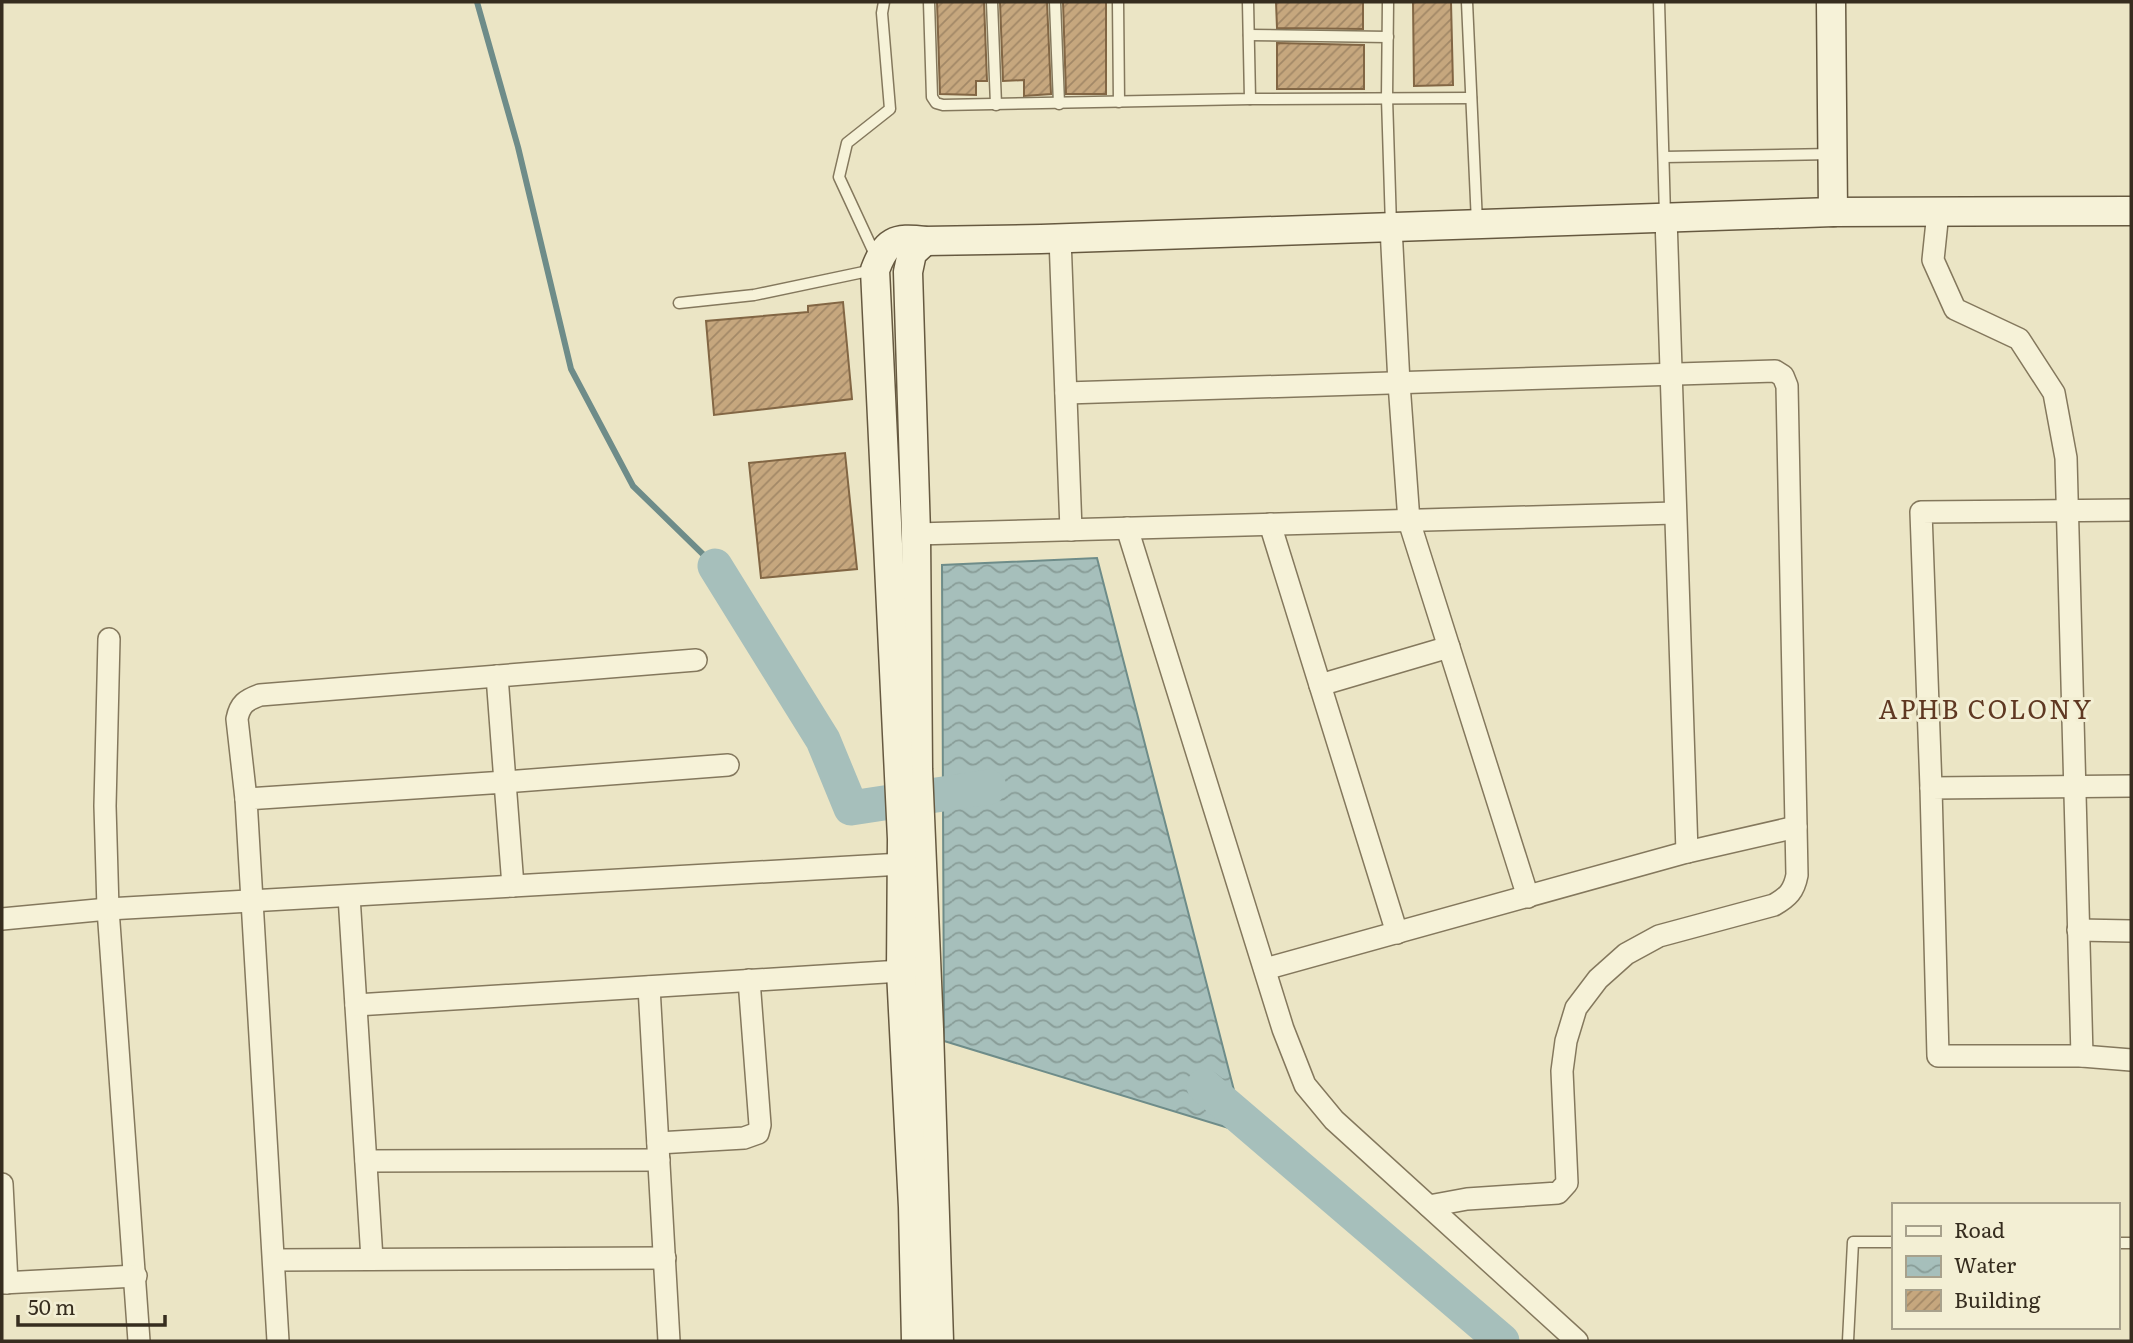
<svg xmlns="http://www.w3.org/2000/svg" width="2133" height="1343" font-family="Literata,serif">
	<defs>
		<pattern id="water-waves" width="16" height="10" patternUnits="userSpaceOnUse" patternTransform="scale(1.75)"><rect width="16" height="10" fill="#a6bfbb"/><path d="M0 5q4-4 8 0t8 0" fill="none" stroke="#889c97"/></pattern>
		<pattern id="building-hatch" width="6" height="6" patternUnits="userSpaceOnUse" patternTransform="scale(1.75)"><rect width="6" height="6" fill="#c6a77e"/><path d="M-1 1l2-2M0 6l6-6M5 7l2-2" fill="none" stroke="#a28867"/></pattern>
	</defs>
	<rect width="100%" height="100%" fill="#ebe5c5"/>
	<polygon fill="url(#water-waves)" stroke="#6e8c89" stroke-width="2" points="1097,558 1245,1133 944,1041 942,565"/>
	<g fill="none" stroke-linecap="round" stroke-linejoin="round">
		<polyline stroke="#6e8c89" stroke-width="6" points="477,2 518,147 571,369 633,486 715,566"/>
		<g stroke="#a6bfbb" stroke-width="35">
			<polyline points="715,566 823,740 851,808 989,787"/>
			<polyline points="1204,1086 1502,1341"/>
		</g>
	</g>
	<g fill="url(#building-hatch)" stroke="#826644" stroke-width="2">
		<polygon points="937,2 984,2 987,81 976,81 976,95 940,94"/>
		<polygon points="1000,2 1047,2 1051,94 1024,96 1024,80 1003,81"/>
		<polygon points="1063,2 1106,2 1106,94 1066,94"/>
		<polygon points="1276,2 1363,2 1363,29 1277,28"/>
		<polygon points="1413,2 1451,2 1453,85 1414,86"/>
		<polygon points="1277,43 1364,45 1364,89 1277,89"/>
		<polygon points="843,302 852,399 714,415 706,321 808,312 808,306"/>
		<polygon points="845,453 857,569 761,578 749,463"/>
	</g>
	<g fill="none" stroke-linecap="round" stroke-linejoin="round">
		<defs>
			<g id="lane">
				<polyline points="929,2 932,97 936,103 943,105 1250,99 1248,2"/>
				<polyline points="992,2 996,105"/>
				<polyline points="1055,2 1059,104"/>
				<polyline points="1118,2 1119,102"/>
				<polyline points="1388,2 1387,98 1391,226"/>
				<polyline points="1467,2 1477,223"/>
				<polyline points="1659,2 1665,216"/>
				<polyline points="1249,35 1388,37"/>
				<polyline points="1250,99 1471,98"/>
				<polyline points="1664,157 1832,154"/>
				<polyline points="877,259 839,177 847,143 890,109 882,13 884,2"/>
				<polyline points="679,303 754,295 873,270"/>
				<polyline points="2117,1243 2131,1243"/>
				<polyline points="1848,1341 1853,1242 1893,1242"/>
			</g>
			<g id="street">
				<polyline points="1938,212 1933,260 1955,309 2019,339 2054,393 2066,458 2082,1056"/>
				<polyline points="1666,218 1687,852"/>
				<polyline points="1391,227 1399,383 1409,521 1528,897"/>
				<polyline points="1060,238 1071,530"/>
				<path d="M1066 393 1775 371 1783 376 1787 386 1797 875C1794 891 1788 897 1774 905L1659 936 1626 954 1598 979 1576 1008 1566 1041 1562 1071 1567 1183 1558 1193 1467 1199 1429 1206"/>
				<polyline points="1270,524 1397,933"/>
				<polyline points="1127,528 1283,1029 1305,1085 1334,1120 1577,1341"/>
				<polyline points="916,534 1675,513"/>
				<polyline points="109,639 105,806 108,909 139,1341"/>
				<polyline points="497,676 505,782 728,765"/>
				<polyline points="1320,685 1449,647"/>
				<polyline points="2131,786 1931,788 1938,1056 2082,1056 2131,1060"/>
				<polyline points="1931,788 1921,512 2131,510"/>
				<path d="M246 799 237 719C240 704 246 700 260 695L696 660"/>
				<polyline points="349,896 372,1259"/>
				<polyline points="2,919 108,909 902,864"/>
				<polyline points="2078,930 2131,931"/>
				<polyline points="1265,969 1687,852 1796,827"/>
				<polyline points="649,987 669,1341"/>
				<polyline points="356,1005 901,971"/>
				<polyline points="658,1143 744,1138 758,1133 760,1125 749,980"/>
				<polyline points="366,1161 659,1160"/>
				<polyline points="2,1184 7,1283"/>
				<polyline points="274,1260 665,1258"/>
				<polyline points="2,1283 136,1276"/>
				<polyline points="278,1341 246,799 505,782 513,886"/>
			</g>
			<g id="secondary">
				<polyline points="1833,212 2131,211"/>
				<polyline points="925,241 912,253 908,272 916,534 918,769 929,1029 939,1341"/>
				<path d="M916 1341 913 1207 901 971 902 839 875 270C886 241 894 237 925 241L1041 239 1833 212 1831 2"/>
			</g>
		</defs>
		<use href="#lane" stroke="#84785d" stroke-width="13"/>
		<use href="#street" stroke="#84785d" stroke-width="24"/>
		<use href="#secondary" stroke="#665940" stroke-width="31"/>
		<use href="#lane" stroke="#f6f2d8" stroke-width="10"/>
		<use href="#street" stroke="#f6f2d8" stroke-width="21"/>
		<use href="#secondary" stroke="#f6f2d8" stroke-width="28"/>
	</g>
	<g text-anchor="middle" stroke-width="6" stroke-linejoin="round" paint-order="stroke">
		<g font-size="26" letter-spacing="2" fill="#5f3822" stroke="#f3efd4">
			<text x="1986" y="719">APHB COLONY</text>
		</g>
	</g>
	<rect width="2133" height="1343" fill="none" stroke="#362d1f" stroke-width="7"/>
	<rect x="1892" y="1203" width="228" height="126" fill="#f3efd4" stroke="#a7a18c" stroke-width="2"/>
	<rect x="1906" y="1226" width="35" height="10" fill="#f6f2d8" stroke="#a7a18c" stroke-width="2"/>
	<text x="1954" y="1238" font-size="21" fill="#362d1f">Road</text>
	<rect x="1906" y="1256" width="35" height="21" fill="url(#water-waves)" stroke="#a7a18c" stroke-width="2"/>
	<text x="1954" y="1273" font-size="21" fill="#362d1f">Water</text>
	<rect x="1906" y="1290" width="35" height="21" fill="url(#building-hatch)" stroke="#a7a18c" stroke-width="2"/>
	<text x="1954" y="1308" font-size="21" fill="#362d1f">Building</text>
	<path d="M18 1315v10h147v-10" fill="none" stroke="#362d1f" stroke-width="3.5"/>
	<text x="28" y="1315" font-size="21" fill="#362d1f" stroke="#f3efd4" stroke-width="5" paint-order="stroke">50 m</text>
</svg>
